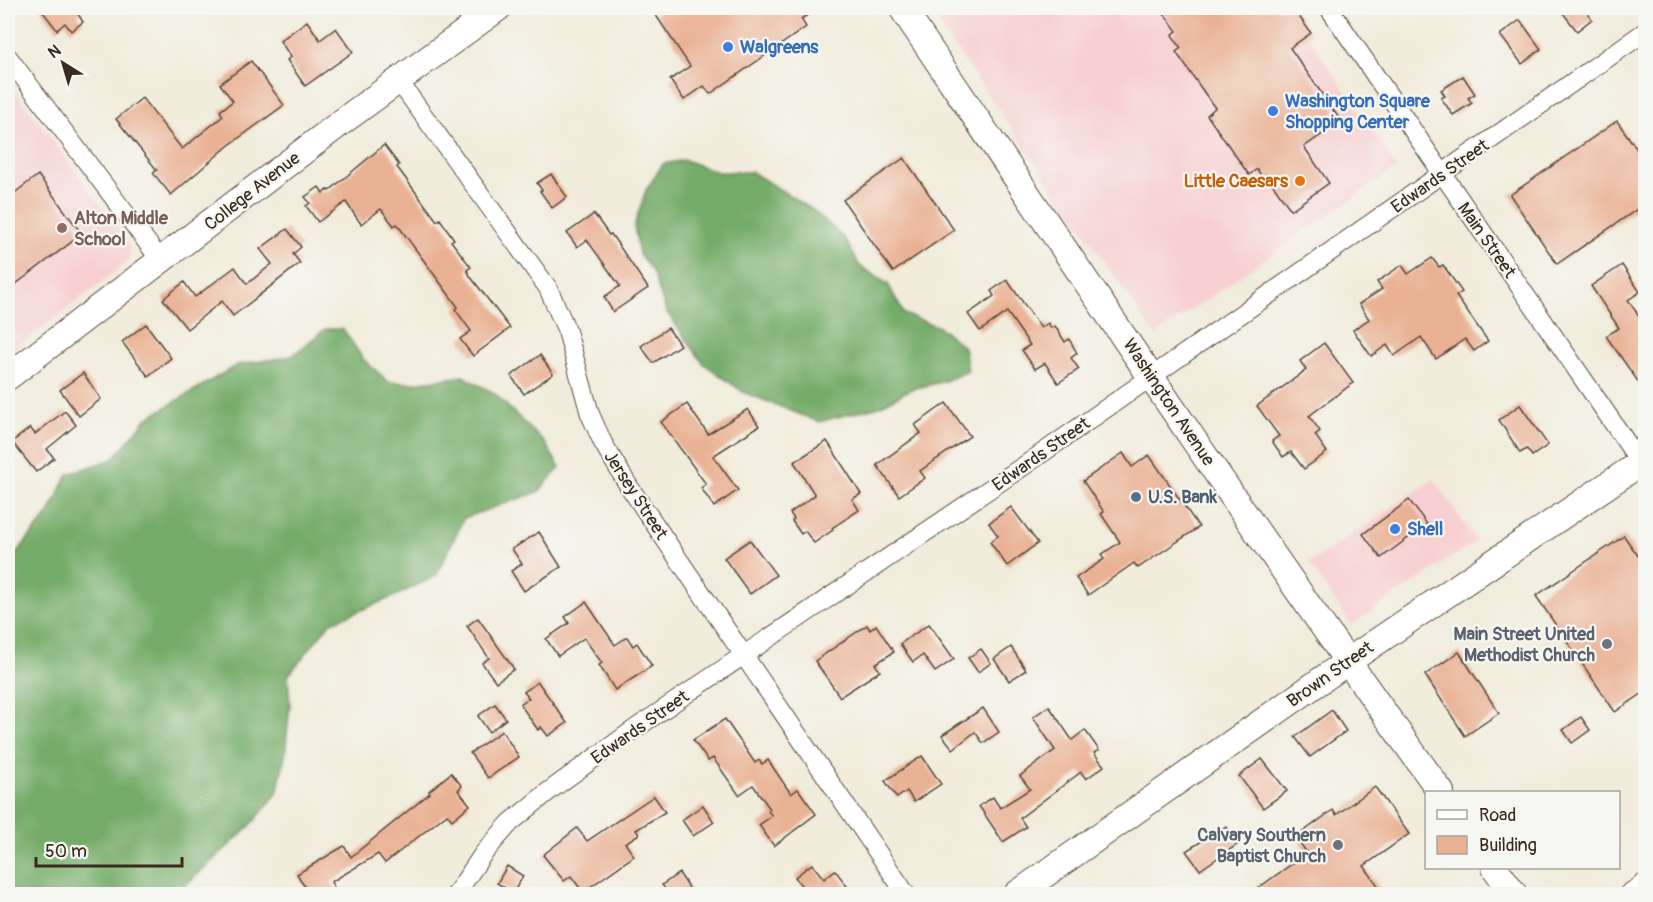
<svg xmlns="http://www.w3.org/2000/svg" width="1653" height="902" font-family="Pangolin,sans-serif">
	<rect width="100%" height="100%" fill="#f6f6f2"/>
	<filter id="ink" filterUnits="userSpaceOnUse"><feTurbulence type="fractalNoise" baseFrequency=".0167" numOctaves="2"/><feDisplacementMap in="SourceGraphic" scale="12" xChannelSelector="R" yChannelSelector="G"/><feConvolveMatrix kernelMatrix="1 2 1 2 8 2 1 2 1" color-interpolation-filters="sRGB"/></filter>
	<filter id="wash" filterUnits="userSpaceOnUse"><feTurbulence type="fractalNoise" baseFrequency=".008" numOctaves="4" result="noise"/><feDisplacementMap in="SourceGraphic" scale="24" xChannelSelector="R" yChannelSelector="G"/><feGaussianBlur stdDeviation="1.35" result="paint"/><feColorMatrix in="noise" values="0 0 0 0 0 0 0 0 0 0 0 0 0 0 0 0 0 1.4 0 .05"/><feComposite in="paint" operator="in"/></filter>
	<g filter="url(#wash)">
		<rect width="100%" height="100%" fill="#f1ecdb"/>
		<g fill="#f7cfd0">
			<polygon points="928,8 1289,8 1397,168 1155,335"/>
			<polygon points="8,81 127,241 131,254 124,265 8,354"/>
			<polygon points="1434,479 1476,541 1351,625 1309,563"/>
		</g>
		<g fill="#74ab68" stroke="#586a43" stroke-width="1.5">
			<polygon points="685,160 718,172 752,172 813,210 844,238 860,266 888,284 904,314 939,327 964,347 968,371 945,381 909,390 880,406 819,422 743,392 703,363 666,311 652,271 639,254 634,226 646,190 663,164"/>
			<polygon points="325,329 343,329 364,360 389,382 414,383 463,376 494,393 545,443 560,468 538,492 464,518 436,576 395,596 330,623 288,676 290,704 285,756 277,794 250,826 176,894 8,894 8,563 48,515 68,474 113,459 147,418 237,365 292,356"/>
		</g>
		<g id="blocks">
			<g fill="#eab295">
				<polygon points="40,8 87,8 78,14 83,22 71,31 65,23 57,30"/>
				<polygon points="665,8 818,8 801,19 806,27 710,94 704,86 684,100 670,80 690,66 655,14"/>
				<polygon points="1160,8 1293,8 1311,33 1290,48 1341,121 1304,147 1329,183 1291,210 1266,175 1262,177 1257,169 1249,175 1207,115 1215,108 1176,52 1181,48 1172,35 1177,31"/>
				<polygon points="1559,8 1584,8 1592,19 1577,31"/>
				<polygon points="1520,20 1541,49 1522,64 1500,35"/>
				<polygon points="307,21 320,40 336,28 353,52 305,86 287,60 291,57 280,41"/>
				<polygon points="251,61 284,105 228,146 171,195 153,173 157,170 116,119 142,98 182,149 223,116 220,111 233,101 220,84"/>
				<polygon points="1463,76 1475,94 1468,98 1472,103 1453,115 1441,98 1445,96 1441,90"/>
				<polygon points="1617,121 1646,162 1646,203 1557,264 1510,195"/>
				<polygon points="384,145 399,165 397,167 437,221 440,219 454,239 451,241 471,267 467,270 470,276 510,328 473,356 460,339 471,331 455,309 458,307 397,224 394,226 381,209 361,224 346,202 318,222 306,206 310,203 305,197 319,187 323,193 328,190 329,191"/>
				<polygon points="904,158 954,230 893,272 843,200"/>
				<polygon points="551,174 567,197 552,208 540,191 542,190 537,183"/>
				<polygon points="38,175 82,234 8,290 8,198"/>
				<polygon points="594,214 609,235 611,234 648,288 613,312 604,297 620,286 587,240 577,247 567,233"/>
				<polygon points="287,229 301,247 293,254 300,263 233,316 222,301 187,329 163,299 184,282 195,297 235,267 247,284 272,264 260,249"/>
				<polygon points="1432,258 1439,267 1443,265 1462,292 1456,296 1488,341 1474,351 1465,339 1436,359 1421,337 1394,356 1387,345 1371,356 1353,330 1369,319 1359,304 1382,289 1377,282 1402,265 1408,274"/>
				<polygon points="1622,265 1640,292 1628,300 1646,326 1646,393 1606,336 1619,328 1591,286"/>
				<polygon points="1007,280 1041,328 1048,323 1051,328 1055,326 1065,342 1069,339 1077,353 1071,358 1079,369 1058,383 1045,363 1035,369 1022,350 1030,345 1007,312 980,331 968,314 994,296 991,291"/>
				<polygon points="146,324 171,358 148,376 122,342"/>
				<polygon points="668,328 680,345 653,363 641,346"/>
				<polygon points="1324,343 1353,383 1309,416 1320,431 1315,435 1327,452 1304,469 1291,452 1283,457 1272,441 1279,436 1257,406 1306,370 1300,361"/>
				<polygon points="540,355 553,374 524,394 511,376"/>
				<polygon points="83,373 101,399 79,416 60,390"/>
				<polygon points="946,403 970,436 920,471 925,478 899,496 877,465 921,433 915,425"/>
				<polygon points="687,404 708,434 748,409 759,426 713,456 738,490 714,507 701,488 706,484 661,422"/>
				<polygon points="1520,405 1548,445 1532,456 1527,449 1520,453 1499,420"/>
				<polygon points="65,411 76,425 47,449 54,458 36,472 12,442 30,428 35,434"/>
				<polygon points="827,441 861,494 852,499 859,510 832,528 833,530 814,543 805,531 801,534 792,521 794,519 790,513 815,495 794,462"/>
				<polygon points="1123,453 1132,467 1149,455 1199,527 1138,568 1134,563 1088,595 1076,578 1104,559 1101,555 1120,542 1101,514 1104,512 1083,481"/>
				<polygon points="1409,500 1427,524 1381,558 1363,534"/>
				<polygon points="1011,507 1038,543 1007,566 990,542 998,536 989,523"/>
				<polygon points="539,532 561,567 524,591 511,571 522,564 512,549"/>
				<polygon points="1624,536 1646,567 1646,691 1615,712 1536,596"/>
				<polygon points="750,540 776,575 750,594 724,558"/>
				<polygon points="586,602 615,645 627,637 633,646 637,643 652,666 615,690 599,665 602,663 584,638 558,656 546,639 569,623 565,617"/>
				<polygon points="478,618 514,669 496,682 482,663 489,658 467,626"/>
				<polygon points="929,624 954,659 935,672 923,655 913,662 900,644"/>
				<polygon points="867,625 870,630 876,625 894,652 875,664 880,671 840,697 815,661"/>
				<polygon points="1011,647 1026,670 1009,681 994,659"/>
				<polygon points="981,649 991,663 978,672 968,658"/>
				<polygon points="1459,652 1499,713 1465,736 1425,675"/>
				<polygon points="538,682 567,723 548,736 541,727 538,730 520,704 529,698 524,692"/>
				<polygon points="495,704 506,719 489,732 478,716"/>
				<polygon points="1049,706 1072,740 1085,730 1099,750 1094,753 1104,766 1086,779 1081,772 1020,818 1026,827 1003,842 979,806 993,797 1000,808 1030,789 1020,776 1055,750 1033,717"/>
				<polygon points="983,708 999,732 983,743 975,732 953,749 942,735"/>
				<polygon points="1332,710 1346,731 1310,757 1295,737"/>
				<polygon points="1581,717 1590,730 1572,743 1563,730"/>
				<polygon points="725,719 755,763 759,760 762,764 768,760 791,794 798,789 816,814 774,846 759,825 772,816 768,811 770,809 753,785 739,795 713,758 708,761 693,740"/>
				<polygon points="502,731 519,757 488,778 470,753"/>
				<polygon points="922,756 941,784 914,802 907,791 897,798 885,781"/>
				<polygon points="1262,759 1287,791 1263,808 1239,776"/>
				<polygon points="451,773 462,786 458,790 470,805 452,820 447,814 385,863 378,854 331,882 338,894 309,894 297,874 344,846 351,857 430,793 429,791"/>
				<polygon points="1375,787 1409,834 1364,866 1384,894 1250,894 1307,853 1296,837 1333,810 1336,815"/>
				<polygon points="654,796 665,812 636,830 639,834 625,843 634,856 583,892 571,876 564,881 543,855 577,828 587,841"/>
				<polygon points="703,805 714,822 693,836 682,820"/>
				<polygon points="1226,826 1238,844 1200,870 1186,851"/>
				<polygon points="812,864 824,879 835,870 847,886 836,894 803,894 806,892 795,877"/>
				<polygon points="507,866 523,876 513,893 497,883"/>
				<polygon points="679,873 693,894 669,894 662,885"/>
			</g>
		</g>
	</g>
	<g filter="url(#ink)">
		<use href="#blocks" fill-opacity="0" stroke="#56473a" stroke-width="1.5"/>
		<g fill="none" stroke-linecap="round" stroke-linejoin="round">
			<defs>
				<g id="street">
					<polyline points="1329,8 1646,471"/>
					<polyline points="8,57 161,261"/>
					<polyline points="398,80 548,288 567,331 590,414 603,443 628,485 906,894"/>
					<polyline points="456,894 483,854 510,823 549,791 636,728 1028,463 1646,31"/>
					<polyline points="1628,894 1646,882"/>
				</g>
				<g id="secondary">
					<path d="M902 8C1079 271 1255 535 1441 792"/>
					<polyline points="8,377 347,118 498,8"/>
					<polyline points="1495,868 1514,894"/>
					<polyline points="1017,894 1347,662 1646,459"/>
				</g>
			</defs>
			<use href="#street" stroke="#56473a" stroke-width="20"/>
			<use href="#secondary" stroke="#56473a" stroke-width="28"/>
			<use href="#street" stroke="#fff" stroke-width="18"/>
			<use href="#secondary" stroke="#fff" stroke-width="26"/>
		</g>
	</g>
	<g fill="#3f7fe0" stroke="#f6f6f2" stroke-width="2">
		<circle cx="728" cy="47" r="6"/>
		<circle cx="1273" cy="111" r="6"/>
		<circle cx="1395" cy="529" r="6"/>
	</g>
	<circle fill="#e8710a" stroke="#f6f6f2" stroke-width="2" cx="1300" cy="181" r="6"/>
	<circle fill="#8d6e63" stroke="#f6f6f2" stroke-width="2" cx="62" cy="228" r="6"/>
	<circle fill="#5c6f8a" stroke="#f6f6f2" stroke-width="2" cx="1136" cy="497" r="6"/>
	<g fill="#6b7280" stroke="#f6f6f2" stroke-width="2">
		<circle cx="1607" cy="644" r="6"/>
		<circle cx="1338" cy="845" r="6"/>
	</g>
	<g text-anchor="middle" stroke-width="4.5" stroke-linejoin="round" paint-order="stroke">
		<g font-size="18" font-weight="bold" fill="#366cbe" stroke="#f6f6f2" text-anchor="start">
			<text x="740" y="53">Walgreens</text>
			<text x="1285" y="107">Washington Square<tspan x="1285" dy="21">Shopping Center</tspan></text>
			<text x="1407" y="535">Shell</text>
		</g>
		<g font-size="18" fill="#3b2a1e" stroke="#f6f6f2">
			<text transform="translate(1440 176) rotate(-35)" y="6">Edwards Street</text>
			<text transform="translate(252 191) rotate(-38)" y="6">College Avenue</text>
			<text transform="translate(1487 240) rotate(55)" y="6">Main Street</text>
			<text transform="translate(1169 402) rotate(56)" y="6">Washington Avenue</text>
			<text transform="translate(1041 454) rotate(-35)" y="6">Edwards Street</text>
			<text transform="translate(636 495) rotate(57)" y="6">Jersey Street</text>
			<text transform="translate(1330 674) rotate(-35)" y="6">Brown Street</text>
			<text transform="translate(640 727) rotate(-35)" y="6">Edwards Street</text>
		</g>
		<g font-size="18" font-weight="bold" fill="#c56008" stroke="#f6f6f2" text-anchor="end">
			<text x="1288" y="187">Little Caesars</text>
		</g>
		<g font-size="18" font-weight="bold" fill="#785e54" stroke="#f6f6f2" text-anchor="start">
			<text x="74" y="224">Alton Middle<tspan x="74" dy="21">School</tspan></text>
		</g>
		<g font-size="18" font-weight="bold" fill="#4e5e75" stroke="#f6f6f2" text-anchor="start">
			<text x="1148" y="503">U.S. Bank</text>
		</g>
		<g font-size="18" font-weight="bold" fill="#5b616d" stroke="#f6f6f2" text-anchor="end">
			<text x="1595" y="640">Main Street United<tspan x="1595" dy="21">Methodist Church</tspan></text>
			<text x="1326" y="841">Calvary Southern<tspan x="1326" dy="21">Baptist Church</tspan></text>
		</g>
	</g>
	<rect width="1653" height="902" fill="none" stroke="#f6f6f2" stroke-width="30"/>
	<rect x="1425" y="791" width="195" height="78" fill="#f6f6f2" stroke="#aba49d" stroke-width="1.5"/>
	<rect x="1437" y="810" width="30" height="9" fill="#ffffff" stroke="#aba49d" stroke-width="1.5"/>
	<text x="1479" y="821" font-size="18" fill="#3b2a1e">Road</text>
	<rect x="1437" y="836" width="30" height="18" fill="#eab295" stroke="#aba49d" stroke-width="1.5"/>
	<text x="1479" y="851" font-size="18" fill="#3b2a1e">Building</text>
	<g transform="translate(63 63) rotate(323)" stroke="#f6f6f2" stroke-width="4.5" paint-order="stroke">
	<path d="M0-4.5L10 22L0 15L-10 22Z" fill="#3b2a1e"/>
	<text y="-9" font-size="16" font-weight="bold" text-anchor="middle" fill="#3b2a1e">N</text>
	</g>
	<path d="M36 857v9h146v-9" fill="none" stroke="#3b2a1e" stroke-width="3"/>
	<text x="45" y="857" font-size="18" fill="#3b2a1e" stroke="#f6f6f2" stroke-width="4.5" paint-order="stroke">50 m</text>
</svg>
